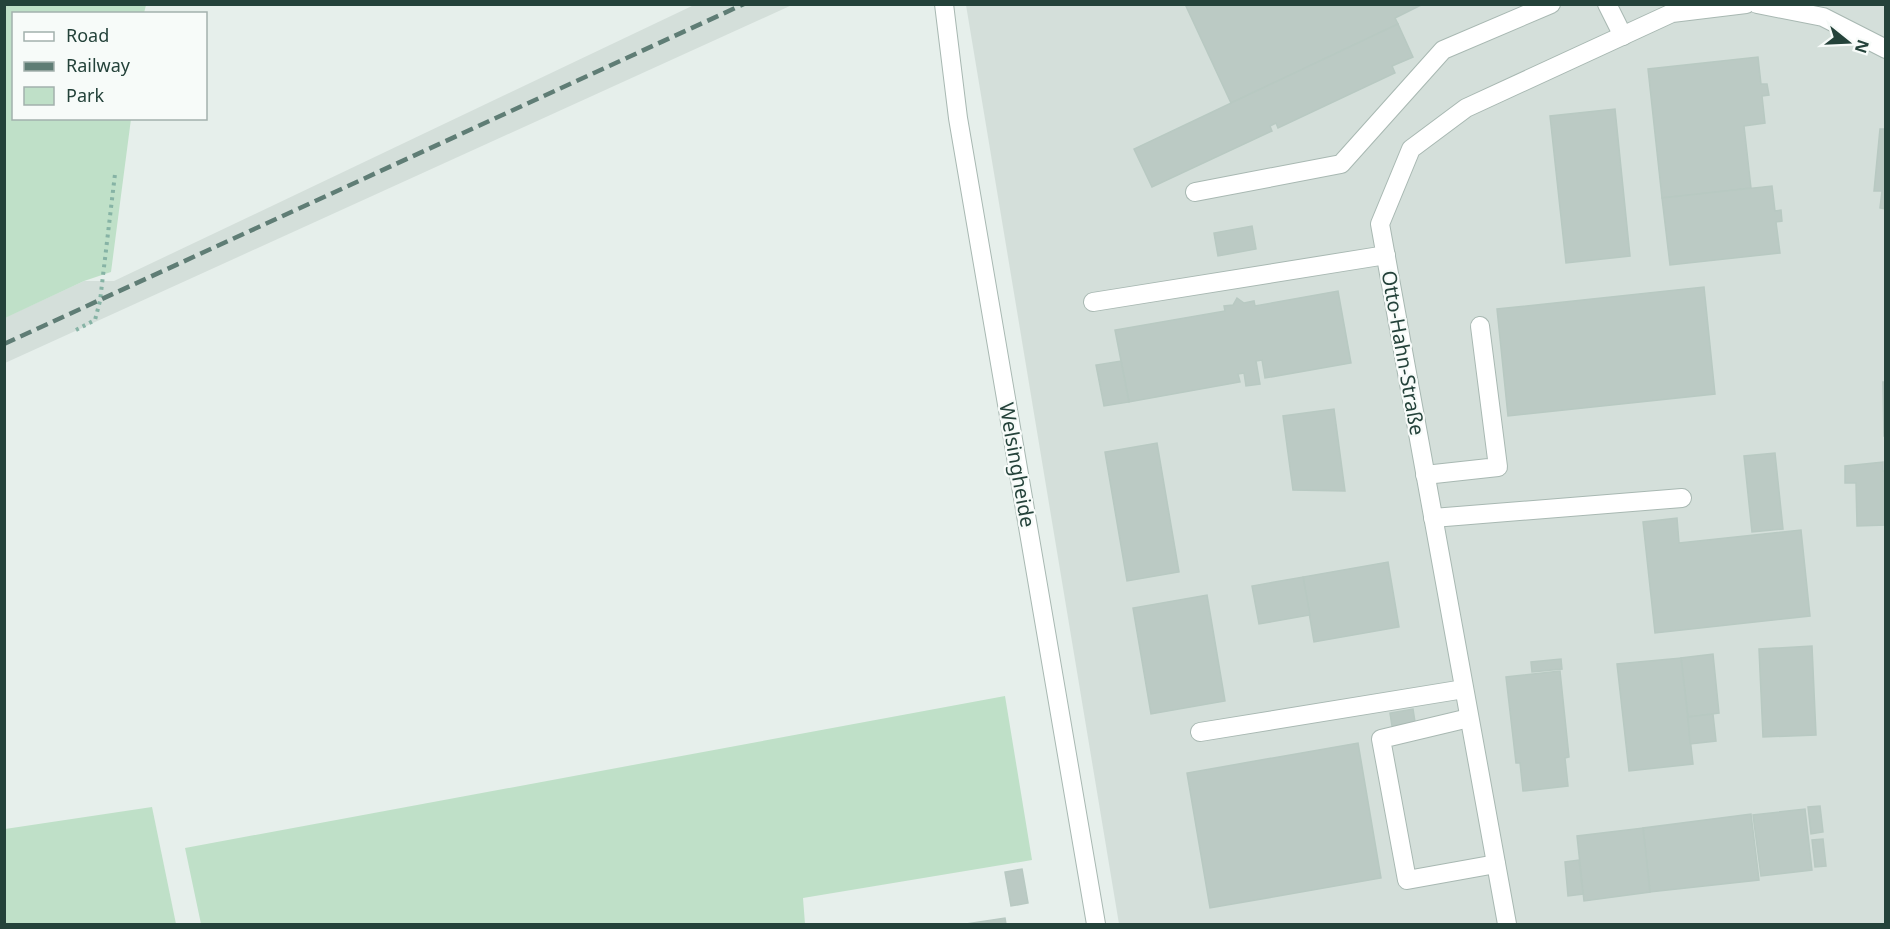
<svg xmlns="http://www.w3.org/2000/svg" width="1890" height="929" font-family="'Noto Sans',sans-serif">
	<rect width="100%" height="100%" fill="#e6efeb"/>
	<g fill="#d4dfda">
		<polygon points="694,5 792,5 5,363 4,318 84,281 114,281"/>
		<polygon points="966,5 1885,5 1885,924 1119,924"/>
	</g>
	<g fill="#bfe0c8">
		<polygon points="4,5 146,5 144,13 14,14 14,118 131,119 111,272 84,281 5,318"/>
		<polygon points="1005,696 1032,860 803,898 805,924 201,924 185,848"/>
		<polygon points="152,807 176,924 5,924 5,829"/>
	</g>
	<g fill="#bbcac4" stroke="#b8c9c2" stroke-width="1.5">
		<polygon points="1185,4 1423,4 1395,18 1398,24 1231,103"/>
		<polygon points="1398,24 1413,57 1392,66 1395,73 1278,128 1276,123 1270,126 1272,131 1152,187 1134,149"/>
		<polygon points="1758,57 1761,84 1767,84 1769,95 1762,96 1765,123 1744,126 1751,188 1662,198 1648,69"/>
		<polygon points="1615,109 1630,256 1566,263 1550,116"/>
		<polygon points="1880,129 1886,129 1886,209 1880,208 1882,191 1874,191"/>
		<polygon points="1772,186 1775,211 1781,210 1782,221 1776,222 1780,253 1670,265 1662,198"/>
		<polygon points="1252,226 1256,249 1218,256 1214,233"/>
		<polygon points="1704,287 1715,394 1508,416 1497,309"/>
		<polygon points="1338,291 1351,363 1265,378 1262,360 1256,361 1260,384 1246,386 1244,373 1238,374 1240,382 1129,402 1115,330 1225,311 1224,306 1233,305 1237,298 1244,303 1254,301 1255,306"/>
		<polygon points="1121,361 1129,402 1104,406 1096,365"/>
		<polygon points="1883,382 1886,382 1886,436 1884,436"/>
		<polygon points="1334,409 1345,491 1293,490 1283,416"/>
		<polygon points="1157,443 1179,572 1127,581 1105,452"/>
		<polygon points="1775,453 1783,529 1752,532 1744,456"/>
		<polygon points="1883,462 1883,471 1886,471 1886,525 1857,526 1856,483 1845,483 1845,466"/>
		<polygon points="1677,518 1679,543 1801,530 1810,616 1655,633 1643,522"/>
		<polygon points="1388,562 1399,627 1314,642 1303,577"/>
		<polygon points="1303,577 1310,615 1259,624 1252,586"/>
		<polygon points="1207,595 1225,701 1151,714 1133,608"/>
		<polygon points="1812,646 1816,735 1763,737 1759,649"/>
		<polygon points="1713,654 1719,713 1688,717 1681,658"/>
		<polygon points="1681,658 1693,764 1629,771 1617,664"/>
		<polygon points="1561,659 1562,669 1532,672 1531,662"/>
		<polygon points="1560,671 1569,757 1565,758 1568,786 1523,791 1520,763 1516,763 1506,677"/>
		<polygon points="1413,709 1415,722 1392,726 1390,713"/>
		<polygon points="1713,714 1716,741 1690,744 1688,717"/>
		<polygon points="1358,743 1381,878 1210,908 1187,773"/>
		<polygon points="1820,806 1823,832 1811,834 1808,807"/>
		<polygon points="1805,809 1812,870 1761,876 1753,815"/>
		<polygon points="1751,814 1759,880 1650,892 1643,828"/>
		<polygon points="1643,828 1650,892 1584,901 1577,836"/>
		<polygon points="1823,839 1826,866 1815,867 1812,840"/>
		<polygon points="1579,860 1583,894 1568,896 1565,862"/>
		<polygon points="1022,869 1028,903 1011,906 1005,872"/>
		<polygon points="1005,918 1006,924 966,924"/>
	</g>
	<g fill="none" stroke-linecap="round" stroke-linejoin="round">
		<defs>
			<g id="minor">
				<polyline points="944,4 958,118 1096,924"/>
				<polyline points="1607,4 1623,36"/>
				<polyline points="1757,4 1823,17 1886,49"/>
				<polyline points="1195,192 1341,164 1443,50 1551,4"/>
				<polyline points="1093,302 1386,255"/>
				<polyline points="1425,475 1498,467 1480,326"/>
				<polyline points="1433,518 1682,498"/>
				<polyline points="1469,718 1381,739 1407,880 1496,864"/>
				<polyline points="1200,732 1464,689"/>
				<polyline points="1507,924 1380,224 1411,149 1466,108 1672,13 1746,4"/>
			</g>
		</defs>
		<use href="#minor" stroke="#a8b8b2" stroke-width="20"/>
		<polyline stroke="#86b3a5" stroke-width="4" stroke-dasharray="3 4.5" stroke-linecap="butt" points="76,330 95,320 100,301 115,174"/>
		<use href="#minor" stroke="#fff" stroke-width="18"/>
		<polyline stroke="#5f7d75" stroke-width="4.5" stroke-dasharray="12 6" stroke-linecap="butt" points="4,344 744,4"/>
	</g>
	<g text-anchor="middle" stroke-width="4.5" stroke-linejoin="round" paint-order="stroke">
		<g font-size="20" fill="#24423a" stroke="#f7fbf9">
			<text transform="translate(1403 353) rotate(80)" y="7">Otto-Hahn-Straße</text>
			<text transform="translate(1017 465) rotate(80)" y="7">Welsingheide</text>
		</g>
	</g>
	<rect width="1890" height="929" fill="none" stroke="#24423a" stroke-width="12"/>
	<rect x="12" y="12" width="195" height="108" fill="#f7fbf9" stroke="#a3b1ad" stroke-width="1.5"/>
	<rect x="24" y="32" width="30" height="9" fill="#ffffff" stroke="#a3b1ad" stroke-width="1.5"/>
	<text x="66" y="42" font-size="18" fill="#24423a">Road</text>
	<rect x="24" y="62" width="30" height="9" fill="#5f7d75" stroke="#a3b1ad" stroke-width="1.5"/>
	<text x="66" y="72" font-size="18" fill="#24423a">Railway</text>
	<rect x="24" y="87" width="30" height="18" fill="#bfe0c8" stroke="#a3b1ad" stroke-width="1.5"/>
	<text x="66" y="102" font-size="18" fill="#24423a">Park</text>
	<g transform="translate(1848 42) rotate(108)" stroke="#f7fbf9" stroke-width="4.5" paint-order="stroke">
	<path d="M0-4.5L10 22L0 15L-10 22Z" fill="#24423a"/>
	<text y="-9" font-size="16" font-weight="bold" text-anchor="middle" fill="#24423a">N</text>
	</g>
</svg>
